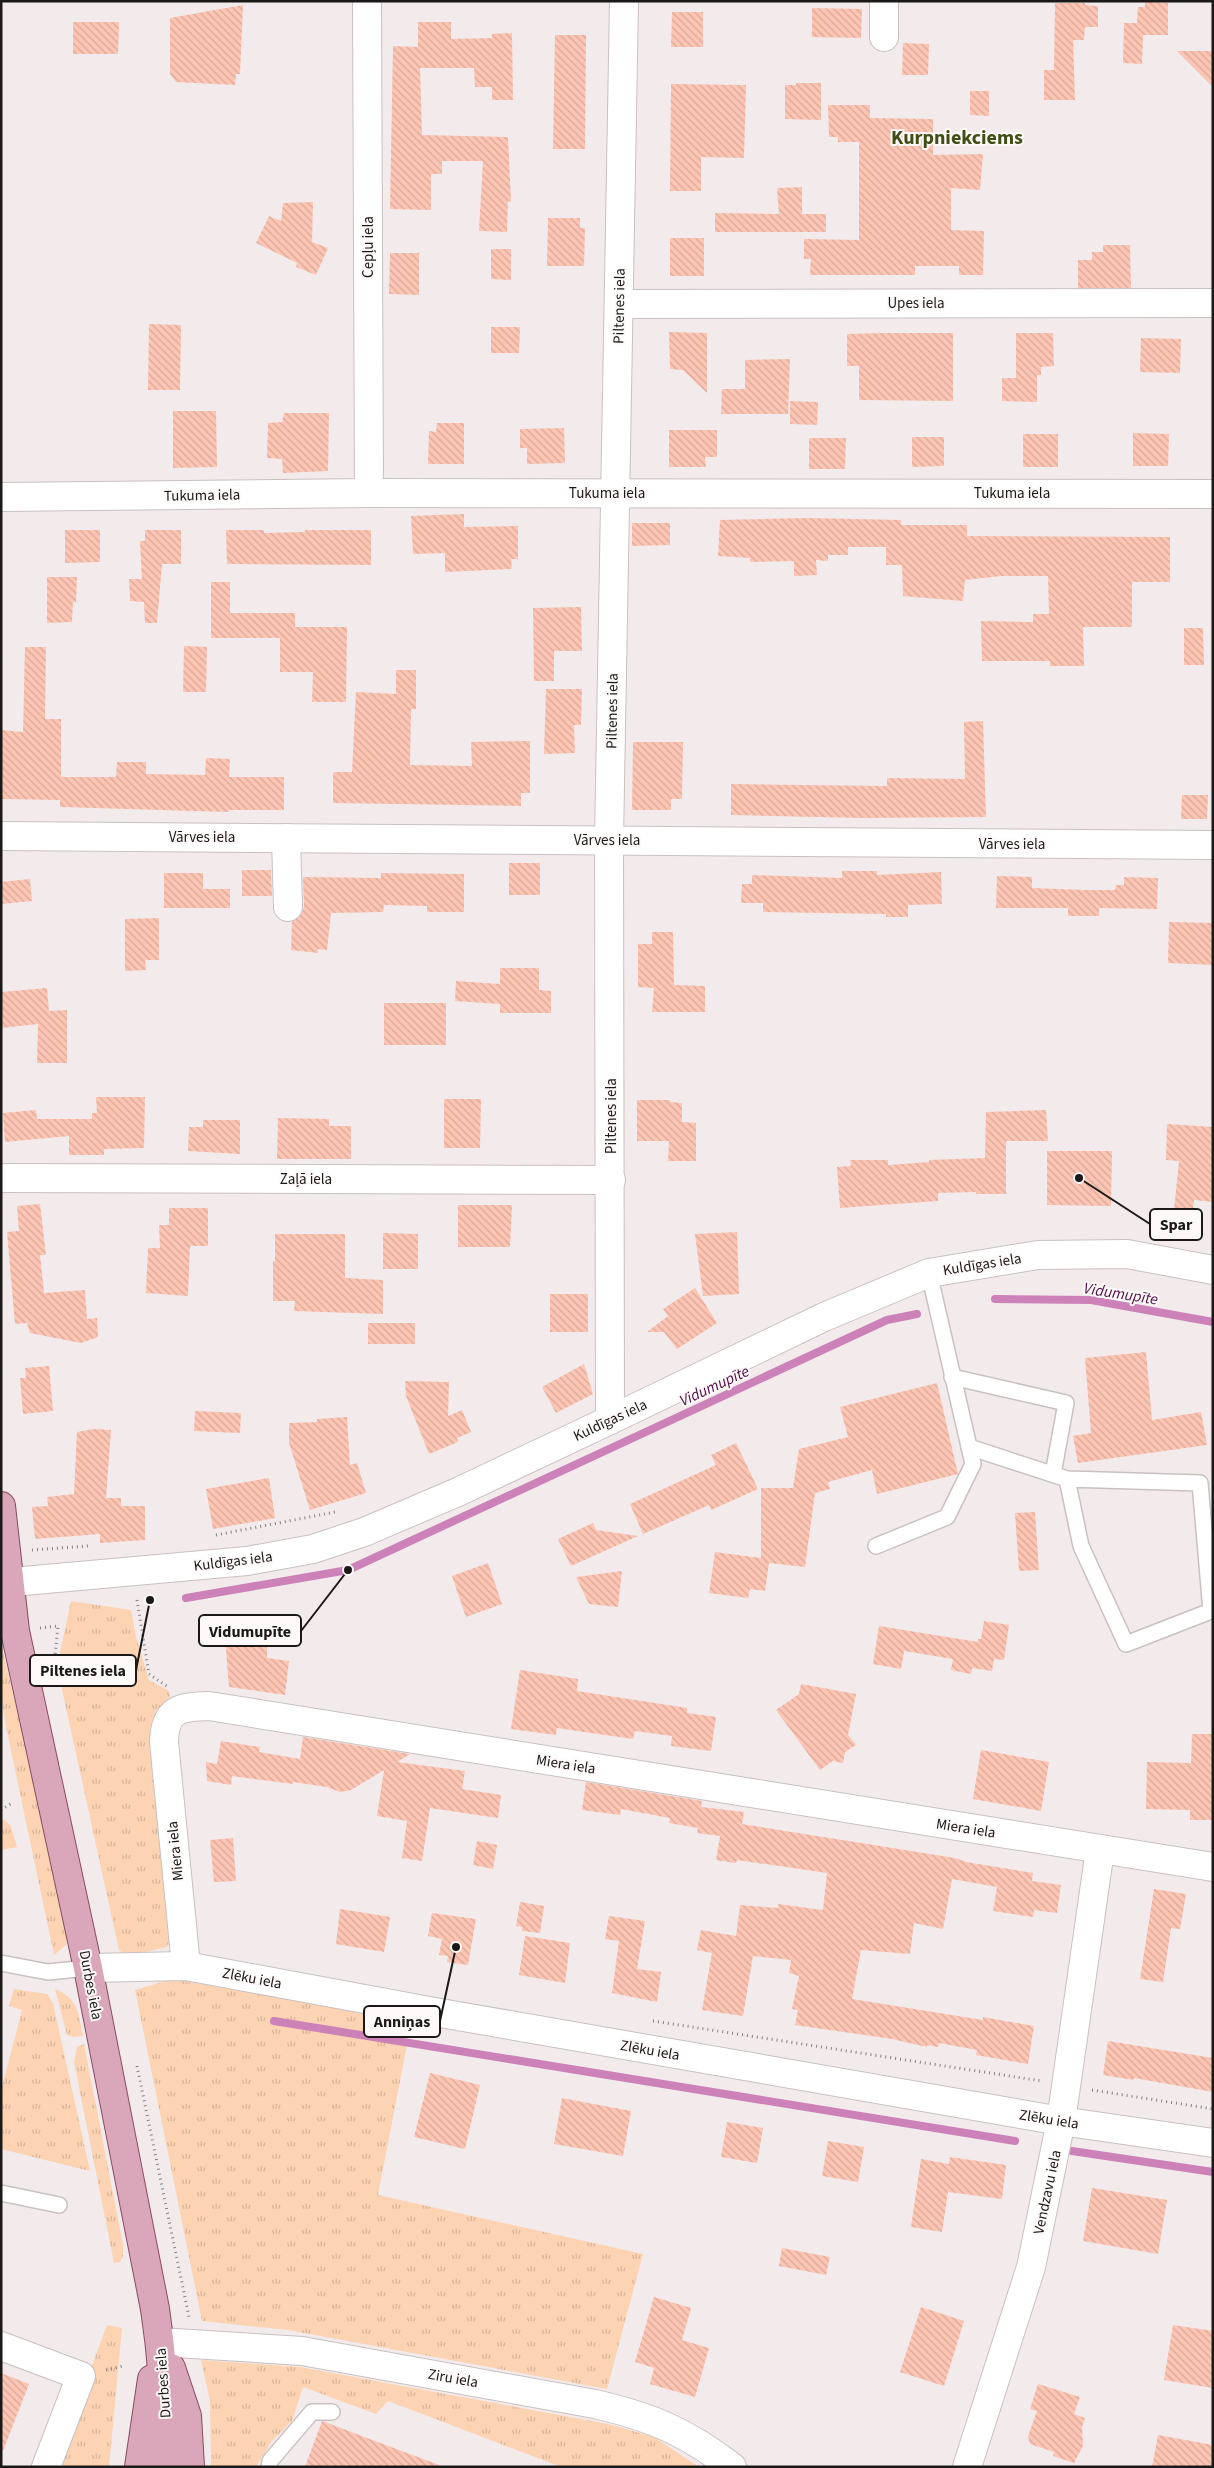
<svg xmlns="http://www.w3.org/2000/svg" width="1214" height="2468" font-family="'Source Sans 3',sans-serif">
	<defs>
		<pattern id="grass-tufts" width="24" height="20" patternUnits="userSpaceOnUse" patternTransform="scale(1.25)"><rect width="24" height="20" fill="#fcd3b3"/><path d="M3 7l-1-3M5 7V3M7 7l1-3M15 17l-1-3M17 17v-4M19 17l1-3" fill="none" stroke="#d7b499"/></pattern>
		<pattern id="building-back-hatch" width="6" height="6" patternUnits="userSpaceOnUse" patternTransform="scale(1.25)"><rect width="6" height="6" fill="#fdc5b3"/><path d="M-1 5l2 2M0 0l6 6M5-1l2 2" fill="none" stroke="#d8a899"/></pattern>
	</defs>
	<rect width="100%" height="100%" fill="#f3ebeb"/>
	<g fill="url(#grass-tufts)">
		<polygon points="71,1601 131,1610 136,1637 149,1680 169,1691 170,1697 155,1712 174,1933 167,1947 127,1956 119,1950 57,1667"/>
		<polygon points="1,1643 69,1928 66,1945 54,1955 6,1727 1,1693"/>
		<polygon points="1,1817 11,1826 17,1847 1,1850"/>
		<polygon points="172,1979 412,2019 378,2195 643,2254 607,2389 288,2330 202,2321 135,1990"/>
		<polygon points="14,1989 47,1994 53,2003 90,2171 1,2149 1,2091 22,2010 9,2006"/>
		<path d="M55 1989C79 1999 78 2013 83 2036L73 2037 67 2035Z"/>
		<polygon points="84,2044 123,2245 123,2256 120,2262 114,2263 74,2062 77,2047"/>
		<polygon points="107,2325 122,2328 109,2467 54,2467"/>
		<polygon points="201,2360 300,2367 608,2424 654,2437 699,2467 561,2467 388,2401 376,2414 303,2387 292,2421 271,2442 256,2467 211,2467 210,2401"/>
	</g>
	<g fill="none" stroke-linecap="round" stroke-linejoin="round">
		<g stroke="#cc82b9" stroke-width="8">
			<polyline points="995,1299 1091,1300 1213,1322"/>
			<polyline points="186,1598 348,1570 887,1320 917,1314"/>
			<polyline points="274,2021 1015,2141"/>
			<polyline points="1072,2151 1213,2172"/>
		</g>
	</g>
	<g fill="url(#building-back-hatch)">
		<polygon points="1145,2 1168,3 1168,35 1143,35 1142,64 1123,63 1124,23 1137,23 1138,7 1145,7"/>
		<polygon points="1055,3 1085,3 1085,5 1098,6 1098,27 1085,27 1084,40 1073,40 1075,100 1044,100 1044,70 1054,70"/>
		<polygon points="243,5 240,74 236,74 235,85 176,82 170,74 170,18"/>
		<polygon points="812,8 862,9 861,38 812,37"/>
		<polygon points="672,12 703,12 703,47 671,47"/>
		<polygon points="73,22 119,22 118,54 73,54"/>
		<polygon points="418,22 451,22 451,39 492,38 492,34 512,33 513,100 492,100 492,87 475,87 474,68 420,68 422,135 508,137 511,202 508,201 507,232 479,231 483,161 442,161 442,174 431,174 431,210 390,209 393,46 418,47"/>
		<polygon points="555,35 586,35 585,149 553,149"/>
		<polygon points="903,43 929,44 928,75 902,75"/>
		<polygon points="1177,51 1213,51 1213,87"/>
		<polygon points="796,83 821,83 821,120 785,119 785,85 796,85"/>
		<polygon points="671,84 746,85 744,158 701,157 701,191 670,191"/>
		<polygon points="970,91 989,91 989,116 970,115"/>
		<polygon points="828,105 870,105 870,118 933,119 933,155 983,154 980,190 951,188 951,230 984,231 983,275 959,275 959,266 915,266 915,275 810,275 811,259 804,259 804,239 859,240 859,142 838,142 838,137 829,137"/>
		<polygon points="802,187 802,214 826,214 826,232 715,232 715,213 779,214 777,188"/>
		<polygon points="313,202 312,242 328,248 316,275 296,267 297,263 256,243 269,216 281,221 283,203"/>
		<polygon points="548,218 580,218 580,228 585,228 584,266 547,266"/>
		<rect x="670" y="238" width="34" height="38"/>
		<polygon points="1103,245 1130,245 1131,288 1078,288 1078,260 1092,260 1092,252 1103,252"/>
		<polygon points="491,249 511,249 511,280 491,279"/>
		<polygon points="390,253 419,253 419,295 389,294"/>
		<polygon points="149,324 181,325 180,390 148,390"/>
		<polygon points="491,327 520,327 519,353 491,353"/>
		<polygon points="669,332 707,333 707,393 683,370 670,369"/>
		<polygon points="883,333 953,333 953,401 859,400 859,366 847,366 847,334"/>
		<polygon points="1016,333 1053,333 1054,366 1041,367 1041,375 1037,375 1037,402 1002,401 1002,378 1016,378"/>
		<polygon points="1141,338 1181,339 1180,373 1140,372"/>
		<polygon points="790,359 788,414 721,414 722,389 745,389 745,360"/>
		<polygon points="790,401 818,402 817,425 790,424"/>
		<polygon points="173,411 216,411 217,467 173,468"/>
		<polygon points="284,413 329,413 328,471 283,473 282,459 267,458 268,423 282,422"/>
		<polygon points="437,423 464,423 464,464 428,464 429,431 436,432"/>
		<polygon points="564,428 565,463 527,464 527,448 520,448 520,429"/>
		<polygon points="669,430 717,430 717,457 705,457 706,467 669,467"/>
		<polygon points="1133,433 1169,434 1168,466 1133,466"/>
		<rect x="1023" y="434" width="35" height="33"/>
		<polygon points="912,437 944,437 944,466 912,467"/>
		<polygon points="809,438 846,438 845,469 809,469"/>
		<polygon points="464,514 464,527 518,526 518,559 511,559 512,569 445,572 445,553 413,554 411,516"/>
		<polygon points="806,518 901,520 901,525 967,525 967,536 1170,537 1170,582 1132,582 1132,627 1083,627 1084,666 1050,666 1050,661 982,661 981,621 1033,622 1033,614 1049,614 1048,576 1001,576 965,580 963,601 903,596 902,565 886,565 886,547 848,547 848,555 828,555 828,561 816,560 817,575 794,576 794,561 750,562 750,558 718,556 720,520"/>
		<polygon points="632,523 670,523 670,545 632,546"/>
		<polygon points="65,530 100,530 100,562 65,563"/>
		<polygon points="145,530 181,530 181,564 162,564 157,623 145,623 144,602 130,601 129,579 142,579 140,541 145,541"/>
		<polygon points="226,530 264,530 264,533 305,532 305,530 371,530 371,565 227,564"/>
		<polygon points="47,577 77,577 76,602 73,602 72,622 47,623"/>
		<polygon points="211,582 230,582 230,613 295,613 295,627 347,627 346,702 312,702 313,672 280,672 280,638 211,638"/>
		<polygon points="581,607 582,651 554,651 554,681 534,681 533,608"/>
		<polygon points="1184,628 1203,628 1204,665 1184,665"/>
		<polygon points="184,646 207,647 206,692 183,692"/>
		<polygon points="25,647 46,647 45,719 61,719 61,777 116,777 117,762 146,762 146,774 205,775 206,758 230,759 229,777 284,777 284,810 229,810 228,812 60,807 60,800 1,799 1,730 23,732"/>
		<polygon points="396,670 416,670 416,709 411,709 410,765 472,766 471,742 530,741 530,793 521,793 521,806 333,803 333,772 352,772 356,692 396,694"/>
		<polygon points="546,689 582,689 581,725 574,725 575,753 544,754"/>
		<polygon points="983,721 986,817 862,818 731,815 731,784 887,786 887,778 965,779 964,722"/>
		<polygon points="633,742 683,742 682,799 671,799 671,810 632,810"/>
		<polygon points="1182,795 1208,795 1207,819 1181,819"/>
		<rect x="509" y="863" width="31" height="32"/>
		<polygon points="242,870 271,870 272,896 242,896"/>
		<polygon points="842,871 877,871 877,875 941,872 942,904 908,905 908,917 886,917 886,914 763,912 763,903 741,903 742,884 752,884 752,875 842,878"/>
		<polygon points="164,873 203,873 203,889 230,889 230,908 164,908"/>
		<polygon points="381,873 464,874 464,912 427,912 427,906 384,905 383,912 331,913 327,950 318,949 318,953 291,950 292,922 301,915 304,907 303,877 381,878"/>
		<polygon points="997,876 1032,877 1032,888 1086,890 1115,890 1116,885 1124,885 1124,877 1158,878 1157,909 1099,908 1099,916 1068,916 1068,908 996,908"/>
		<polygon points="30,879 32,901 1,904 1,882"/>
		<polygon points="159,918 159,960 145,960 146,970 125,971 125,919"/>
		<polygon points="1169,922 1213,923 1213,965 1168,963"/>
		<polygon points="652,932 673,932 674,985 705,986 705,1012 652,1012 654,988 638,987 638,944 652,944"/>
		<polygon points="500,968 539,968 539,990 551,991 551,1013 500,1013 500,1004 455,1001 456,981 500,984"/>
		<polygon points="47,988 49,1011 67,1010 67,1063 37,1063 38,1024 1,1028 1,992"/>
		<rect x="384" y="1003" width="62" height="42"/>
		<polygon points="96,1097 145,1097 144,1148 104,1149 104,1155 69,1155 69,1136 5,1142 3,1113 36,1110 37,1119 92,1119 92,1113 97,1113"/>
		<polygon points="444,1099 481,1099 480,1148 444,1148"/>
		<polygon points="637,1100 670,1100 670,1102 682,1103 682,1122 696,1123 696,1161 668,1161 669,1141 637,1141"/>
		<polygon points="1046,1110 1048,1141 1006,1141 1006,1194 976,1194 976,1192 938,1193 938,1201 840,1208 837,1167 851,1166 850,1160 888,1160 888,1165 929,1162 929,1160 985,1158 986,1112"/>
		<polygon points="278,1118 329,1119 329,1126 351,1126 351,1159 277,1159"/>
		<polygon points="203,1120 240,1120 240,1154 188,1151 189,1127 203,1127"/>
		<polygon points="1167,1124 1213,1127 1213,1202 1194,1200 1193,1211 1174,1210 1179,1161 1166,1160"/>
		<polygon points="1047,1151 1112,1151 1111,1206 1047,1205"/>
		<polygon points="40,1204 46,1255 40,1255 44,1293 85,1290 87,1319 97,1318 98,1337 81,1343 30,1333 27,1323 15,1324 7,1232 19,1231 17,1206"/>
		<polygon points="458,1205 512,1205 510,1247 458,1247"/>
		<polygon points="169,1208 208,1208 208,1246 190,1246 188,1296 146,1293 148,1248 160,1248 159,1225 169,1225"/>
		<polygon points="737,1232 739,1294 703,1296 695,1234"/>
		<polygon points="383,1233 418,1234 418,1269 383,1269"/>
		<polygon points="275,1234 345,1234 345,1278 383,1280 383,1314 294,1311 295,1301 273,1301 273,1261 275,1261"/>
		<polygon points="695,1288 717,1323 677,1349 664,1332 647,1332 668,1316 663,1309"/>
		<rect x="550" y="1294" width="38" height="38"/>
		<rect x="368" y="1323" width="47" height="21"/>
		<polygon points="1146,1352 1152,1420 1201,1412 1207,1445 1078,1463 1073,1436 1091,1433 1085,1358"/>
		<polygon points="584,1364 593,1394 556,1413 542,1387"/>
		<polygon points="49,1366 53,1411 23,1414 20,1378 26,1378 25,1368"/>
		<polygon points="405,1381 449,1382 448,1416 462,1410 471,1432 457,1438 458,1442 429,1454 406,1396"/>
		<polygon points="937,1383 958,1474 877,1494 872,1470 828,1482 830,1489 815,1493 805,1567 769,1563 765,1591 750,1589 748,1598 709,1593 715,1552 761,1558 761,1488 793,1488 799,1449 848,1437 840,1407"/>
		<polygon points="195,1411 241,1413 240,1433 194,1431"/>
		<polygon points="347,1417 350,1465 357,1463 366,1493 310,1510 289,1443 289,1423 317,1422 317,1419"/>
		<polygon points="94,1429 111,1430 106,1498 121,1498 121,1506 145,1506 145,1540 100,1543 100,1534 35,1539 32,1507 48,1506 47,1497 74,1494 77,1432"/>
		<polygon points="736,1443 758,1489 711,1510 709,1505 643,1534 630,1504 716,1465 711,1455"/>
		<polygon points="269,1478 275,1518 213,1529 206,1489"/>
		<polygon points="1035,1512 1039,1570 1019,1571 1015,1513"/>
		<polygon points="593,1523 596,1530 638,1536 571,1566 558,1539"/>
		<polygon points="488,1563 502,1604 466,1617 452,1576"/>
		<polygon points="622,1571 618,1607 589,1604 576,1577"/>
		<polygon points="984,1621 1009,1625 1004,1660 994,1659 992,1671 972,1668 971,1674 951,1670 953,1659 904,1651 901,1669 873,1664 879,1626 978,1642 978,1639 981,1639"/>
		<polygon points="225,1636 267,1640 267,1658 289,1661 285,1695 229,1687"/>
		<polygon points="520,1670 578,1679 577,1691 687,1708 687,1713 716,1717 711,1751 671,1746 672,1736 635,1731 633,1739 557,1728 556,1735 511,1729"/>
		<polygon points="801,1684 856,1694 848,1735 856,1745 845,1752 843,1763 833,1761 820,1770 776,1710 799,1694"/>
		<polygon points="1192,1734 1213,1734 1213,1820 1190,1820 1190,1810 1146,1809 1147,1762 1191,1763"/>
		<polygon points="303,1737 410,1754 397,1762 465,1771 462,1789 501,1795 498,1818 430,1808 422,1861 402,1858 407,1821 377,1816 384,1770 351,1790 340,1792 327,1787 293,1782 293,1784 232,1776 231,1785 207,1781 206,1762 217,1764 221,1741 260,1747 259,1752 300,1759"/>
		<polygon points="981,1750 1049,1762 1041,1811 973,1799"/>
		<polygon points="586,1782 702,1801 701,1807 744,1812 742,1824 955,1858 966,1862 1033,1873 1032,1881 1061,1885 1057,1913 1034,1910 1033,1917 993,1911 997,1887 952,1879 943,1929 914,1923 910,1954 861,1950 852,1999 983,2020 983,2017 1034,2026 1028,2064 976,2055 977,2050 939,2043 938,2047 927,2045 927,2047 892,2039 795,2025 798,2010 792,2009 799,1976 789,1973 791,1960 753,1956 743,2016 702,2010 712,1953 697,1950 701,1930 736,1936 740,1905 778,1908 778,1904 823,1910 827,1873 737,1860 736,1863 716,1860 720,1836 697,1833 698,1828 669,1823 670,1818 621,1809 620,1815 582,1810"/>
		<polygon points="233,1838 236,1881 214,1882 210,1840"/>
		<polygon points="477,1841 497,1845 493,1869 473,1865"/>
		<polygon points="1154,1889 1186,1894 1180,1929 1171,1928 1163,1982 1140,1979"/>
		<polygon points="520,1902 544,1906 540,1933 522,1931 522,1927 516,1926"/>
		<polygon points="340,1909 390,1917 384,1952 336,1944"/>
		<polygon points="432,1913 476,1919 468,1965 447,1962 448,1956 439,1955 442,1939 428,1936"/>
		<polygon points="609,1916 645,1921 637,1969 661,1972 657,2002 612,1993 619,1941 605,1939"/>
		<polygon points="525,1936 570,1943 565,1983 519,1975"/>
		<polygon points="1108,2041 1213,2058 1213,2092 1134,2078 1133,2080 1103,2075"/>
		<polygon points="430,2073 480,2085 465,2149 414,2137"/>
		<polygon points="562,2098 631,2111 623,2156 554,2144"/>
		<polygon points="727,2122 763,2128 757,2163 721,2157"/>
		<polygon points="828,2141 864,2147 858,2182 822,2176"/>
		<polygon points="950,2157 1006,2165 1002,2199 948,2192 942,2232 911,2227 921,2159 949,2164"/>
		<polygon points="1092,2188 1167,2200 1158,2254 1083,2241"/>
		<polygon points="782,2248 830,2257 826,2275 779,2266"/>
		<polygon points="654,2297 691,2308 682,2340 709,2348 695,2397 650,2384 654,2368 635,2362"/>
		<polygon points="921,2307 964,2321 944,2386 900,2372"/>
		<polygon points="1173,2325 1213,2331 1213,2388 1164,2380"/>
		<polygon points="1,2373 29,2384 3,2451 1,2450"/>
		<polygon points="1038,2384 1080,2397 1074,2414 1085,2418 1082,2427 1083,2446 1074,2463 1053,2456 1054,2452 1030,2444 1028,2436 1037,2411 1030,2409"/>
		<polygon points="322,2421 439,2465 439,2467 305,2467"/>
		<polygon points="1158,2435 1213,2445 1213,2467 1152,2467"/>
	</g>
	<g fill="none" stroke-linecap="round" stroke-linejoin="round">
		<defs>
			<g id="service">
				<polyline points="952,1377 1066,1403 1053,1474"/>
				<polyline points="969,1447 1067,1479 1200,1483 1211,1611 1126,1644 1081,1546 1067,1479"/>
				<polyline points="876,1546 947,1517 973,1464 929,1273"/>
				<polyline points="1,1963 48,1972 88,1968"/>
				<polyline points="1,2193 59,2205"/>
				<polyline points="269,2467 270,2461 312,2412 332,2412"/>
			</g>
			<g id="minor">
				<polyline points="367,1 369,493"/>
				<polyline points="884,1 884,37"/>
				<polyline points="619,304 1213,303"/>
				<polyline points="1,497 369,493 1213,494"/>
				<polyline points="1,836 1213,845"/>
				<polyline points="286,838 288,907"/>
				<polyline points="1,1178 611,1180"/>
				<polyline points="610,1420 609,840 624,1"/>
				<path d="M186 1966 164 1742C165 1709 179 1707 209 1706L1213 1867"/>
				<polyline points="88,1968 186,1966 429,2011 1061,2121 1213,2143"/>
				<path d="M160 2342 302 2351 595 2404C651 2417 685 2431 732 2467"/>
				<polyline points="1,2346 81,2376 46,2467"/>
				<polyline points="967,2467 1031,2267 1061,2121 1100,1850"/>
			</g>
			<polyline id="tertiary" points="1,1583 247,1561 313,1549 364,1532 460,1491 610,1420 824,1317 929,1273 1038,1255 1127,1254 1213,1270"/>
			<g id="primary">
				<path d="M1 1506 15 1631 88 1968 155 2309C163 2361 166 2414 165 2467"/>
				<polyline points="171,2368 187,2416 190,2467"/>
				<polyline points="139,2467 152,2379"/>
			</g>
		</defs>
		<use href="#service" stroke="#c8c1c0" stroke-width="18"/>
		<use href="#minor" stroke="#c8c1c0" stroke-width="30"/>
		<use href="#tertiary" stroke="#c8c1c0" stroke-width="30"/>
		<use href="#primary" stroke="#874d62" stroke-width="30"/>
		<g stroke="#868080" stroke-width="3" stroke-dasharray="1 4" stroke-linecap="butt">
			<polyline points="216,1535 335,1512"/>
			<polyline points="32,1550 88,1546"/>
			<polyline points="137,1600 149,1674 168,1687"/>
			<polyline points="40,1628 58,1626 53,1674"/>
			<polyline points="1,1810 12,1803"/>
			<polyline points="653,2021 1042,2081"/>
			<polyline points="137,2066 189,2317"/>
			<polyline points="1092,2090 1213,2109"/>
			<polyline points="106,2370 123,2366"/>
		</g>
		<use href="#service" stroke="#fff" stroke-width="15"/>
		<use href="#minor" stroke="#fff" stroke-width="28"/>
		<use href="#tertiary" stroke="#fff" stroke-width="28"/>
		<use href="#primary" stroke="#daa6b9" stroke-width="28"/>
	</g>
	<g text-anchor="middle" stroke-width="4" stroke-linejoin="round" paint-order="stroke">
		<g font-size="15" fill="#1b1818" stroke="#fef9f9">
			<text transform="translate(368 247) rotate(-90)" y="5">Cepļu iela</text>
			<text x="916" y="308">Upes iela</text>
			<text transform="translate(619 306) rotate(-89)" y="5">Piltenes iela</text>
			<text x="607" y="498">Tukuma iela</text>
			<text x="1012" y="498">Tukuma iela</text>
			<text transform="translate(202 495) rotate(-1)" y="5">Tukuma iela</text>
			<text transform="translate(612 711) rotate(-89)" y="5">Piltenes iela</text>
			<text x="202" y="842">Vārves iela</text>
			<text x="607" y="845">Vārves iela</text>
			<text x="1012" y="849">Vārves iela</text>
			<text transform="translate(611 1116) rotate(-90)" y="5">Piltenes iela</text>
			<text x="306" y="1184">Zaļā iela</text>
			<text transform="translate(982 1264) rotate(-9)" y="5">Kuldīgas iela</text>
			<text transform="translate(610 1420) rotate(-25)" y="5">Kuldīgas iela</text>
			<text transform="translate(233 1561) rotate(-7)" y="5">Kuldīgas iela</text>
			<text transform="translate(566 1764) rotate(9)" y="5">Miera iela</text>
			<text transform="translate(966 1828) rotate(9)" y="5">Miera iela</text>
			<text transform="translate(175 1851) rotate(-96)" y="5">Miera iela</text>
			<text transform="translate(252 1978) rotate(11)" y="5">Zlēku iela</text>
			<text transform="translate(91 1985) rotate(79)" y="5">Durbes iela</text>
			<text transform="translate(650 2050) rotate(10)" y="5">Zlēku iela</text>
			<text transform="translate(1049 2119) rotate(9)" y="5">Zlēku iela</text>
			<text transform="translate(1047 2192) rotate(-78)" y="5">Vendzavu iela</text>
			<text transform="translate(453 2378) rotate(10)" y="5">Ziru iela</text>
			<text transform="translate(163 2383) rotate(-94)" y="5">Durbes iela</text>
		</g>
		<g font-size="16" font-style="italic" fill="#510d44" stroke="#fef9f9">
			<text transform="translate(1121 1293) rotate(9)" y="6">Vidumupīte</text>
			<text transform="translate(714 1385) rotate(-25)" y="6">Vidumupīte</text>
		</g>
		<g font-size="20" font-weight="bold" fill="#404d15" stroke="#fef9f9">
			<text x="957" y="144">Kurpniekciems</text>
		</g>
	</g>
	<path fill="none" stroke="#1b1818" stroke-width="2" d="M1079 1178L1150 1224M348 1570L301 1631M150 1600L136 1670M456 1947L440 2021"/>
	<g fill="#1b1818" stroke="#fef9f9" stroke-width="2">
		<circle cx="1079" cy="1178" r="5"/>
		<circle cx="348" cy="1570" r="5"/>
		<circle cx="150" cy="1600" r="5"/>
		<circle cx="456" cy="1947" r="5"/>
	</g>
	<g fill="#fef9f9" stroke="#1b1818" stroke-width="2">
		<rect x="1150" y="1209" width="52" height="31" rx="5"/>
		<rect x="199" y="1615" width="102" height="31" rx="5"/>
		<rect x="30" y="1655" width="106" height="31" rx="5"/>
		<rect x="364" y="2006" width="76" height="31" rx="5"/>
	</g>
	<g font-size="16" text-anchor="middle" font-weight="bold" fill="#1b1818">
		<text x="1176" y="1230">Spar</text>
		<text x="250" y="1637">Vidumupīte</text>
		<text x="83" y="1676">Piltenes iela</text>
		<text x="402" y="2027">Anniņas</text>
	</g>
	<rect width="1214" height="2468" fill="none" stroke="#1b1818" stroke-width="5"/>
</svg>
